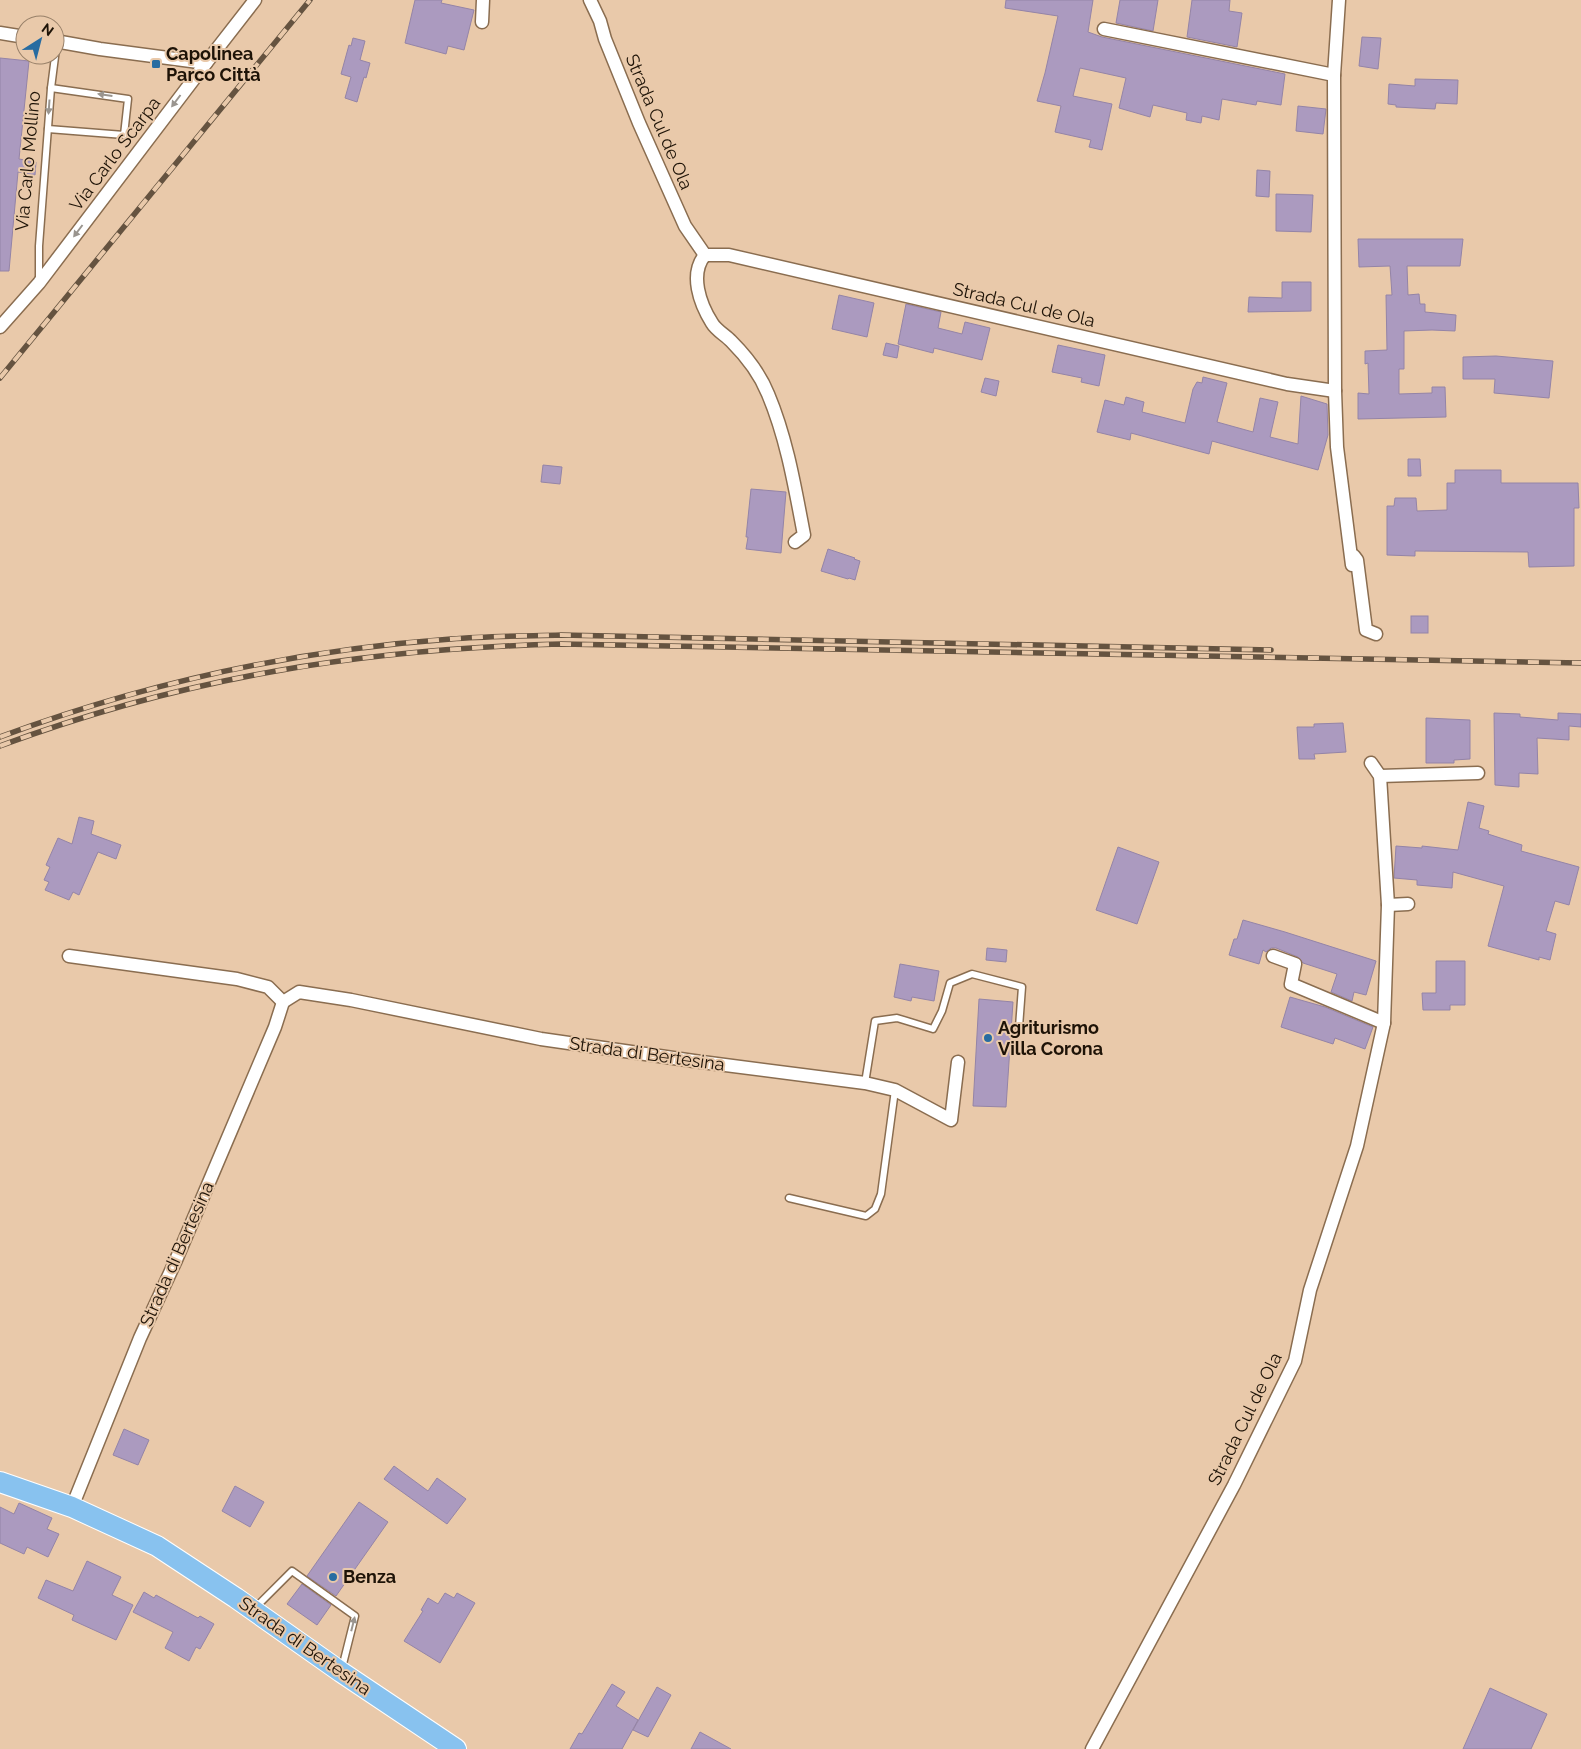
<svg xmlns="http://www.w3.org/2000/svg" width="1581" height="1749" font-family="Raleway,sans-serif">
	<rect width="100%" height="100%" fill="#e9c9aa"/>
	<g fill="#ab9abf" stroke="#9484a7">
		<polygon points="415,0 442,0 441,3 474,10 464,50 448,46 446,54 405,43"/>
		<polygon points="1006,0 1093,0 1088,32 1102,37 1285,74 1281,105 1257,101 1256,105 1222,99 1219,120 1202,116 1201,123 1186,120 1187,113 1153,105 1150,117 1119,108 1126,78 1080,68 1073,96 1112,104 1102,150 1089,147 1091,140 1055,132 1061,106 1037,101 1045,73 1058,16 1005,8"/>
		<polygon points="1120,0 1158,0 1153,31 1116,23"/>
		<polygon points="1192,0 1230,0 1229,11 1242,13 1237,47 1187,37"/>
		<polygon points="1362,37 1381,38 1378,69 1359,66"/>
		<polygon points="353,38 365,41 360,60 370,63 366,78 364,77 357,102 345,98 351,77 341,74 349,45 351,46"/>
		<polygon points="0,58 29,61 19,159 36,162 35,175 18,172 9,271 0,271"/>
		<polygon points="1415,79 1458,80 1457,104 1436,103 1435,109 1396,107 1396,105 1388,104 1389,84 1415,86"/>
		<polygon points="1298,106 1326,109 1323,134 1296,131"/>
		<polygon points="1257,170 1270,171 1269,197 1256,196"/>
		<polygon points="1276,194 1313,195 1311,232 1276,231"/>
		<polygon points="1358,239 1463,239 1460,266 1407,266 1408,295 1419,294 1420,304 1425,304 1425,312 1456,315 1455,331 1432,330 1404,331 1404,369 1399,369 1399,394 1432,393 1432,387 1445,387 1446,417 1358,419 1358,393 1369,394 1368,363 1365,364 1365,351 1387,350 1386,295 1392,295 1390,266 1359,267"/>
		<polygon points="1282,282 1311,282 1311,311 1248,312 1249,297 1282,298"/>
		<polygon points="839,295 874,303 867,337 832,329"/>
		<polygon points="906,304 941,312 938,328 962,334 965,322 990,328 982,360 934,348 933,353 898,344"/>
		<polygon points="886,343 899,346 897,358 883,355"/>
		<polygon points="1058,345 1105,355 1099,386 1081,382 1082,378 1052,372"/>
		<polygon points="1496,356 1553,361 1549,398 1494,393 1495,379 1463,379 1463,357"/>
		<polygon points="1203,377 1227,383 1217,422 1253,432 1260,398 1278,402 1270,437 1298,444 1301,396 1327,404 1328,435 1318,470 1212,441 1209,454 1131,433 1130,440 1097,432 1105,400 1124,405 1126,397 1144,402 1142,412 1185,423 1193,389 1197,382 1202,383"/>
		<polygon points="985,378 999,381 996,396 981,392"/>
		<polygon points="1408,459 1420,459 1421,476 1408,476"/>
		<polygon points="543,465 562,467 560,484 541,482"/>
		<polygon points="1455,470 1501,470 1501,483 1578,483 1579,508 1574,508 1574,566 1529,567 1528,552 1415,551 1415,556 1387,555 1387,506 1394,506 1395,498 1416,498 1417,511 1447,510 1447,483 1455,483"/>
		<polygon points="751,489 786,492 781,553 746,549 748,537 746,537"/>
		<polygon points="828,549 855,558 854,559 860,561 855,580 849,578 848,579 821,571"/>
		<rect x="1411" y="616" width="17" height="17"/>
		<polygon points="1494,713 1520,714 1520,717 1558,720 1558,713 1581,714 1581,727 1569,726 1569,740 1537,738 1538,774 1519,773 1519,787 1495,785"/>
		<polygon points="1426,718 1470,720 1470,759 1454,760 1454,763 1426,763"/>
		<polygon points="1343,723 1346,752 1314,754 1315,759 1299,759 1297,727 1314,727 1314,724"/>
		<polygon points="1468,802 1484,806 1479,828 1489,831 1488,834 1522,845 1521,851 1579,867 1569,905 1555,901 1546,931 1556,934 1550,960 1539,957 1539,960 1488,946 1504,886 1453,872 1452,888 1417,885 1417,880 1394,878 1396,846 1422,848 1422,846 1458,850"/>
		<polygon points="79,817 94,821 91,834 121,845 116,859 98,852 79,895 73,892 69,900 45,890 49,882 44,880 50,867 46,865 58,838 72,844"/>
		<polygon points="1118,847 1159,862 1137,924 1096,910"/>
		<polygon points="1243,920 1285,932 1376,961 1366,995 1354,992 1352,1001 1331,992 1337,974 1303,963 1298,957 1276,948 1271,948 1266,952 1263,950 1259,964 1229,955 1234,939 1237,939"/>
		<polygon points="987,948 1007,950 1006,962 986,960"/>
		<polygon points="1436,961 1465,961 1465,1005 1450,1005 1450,1010 1423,1010 1422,993 1436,993"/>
		<polygon points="900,964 939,971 934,1001 912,997 911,1001 894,997"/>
		<polygon points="1290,997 1325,1007 1373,1027 1365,1049 1335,1038 1333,1044 1281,1027"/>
		<polygon points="979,999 1013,1002 1006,1107 973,1106"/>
		<polygon points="124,1429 149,1440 138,1465 113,1455"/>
		<polygon points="394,1466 428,1491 437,1478 466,1499 447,1524 384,1479"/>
		<polygon points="235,1486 264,1502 250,1527 222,1511"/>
		<polygon points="359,1502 388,1522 336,1596 307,1576"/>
		<polygon points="19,1503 52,1518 47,1529 59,1534 48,1557 27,1547 24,1554 0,1543 0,1507 14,1514"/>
		<polygon points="87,1561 121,1577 112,1595 133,1605 116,1640 72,1620 74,1615 38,1598 46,1580 73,1591"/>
		<polygon points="302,1584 331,1605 317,1625 287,1604"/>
		<polygon points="144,1592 154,1598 156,1595 198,1618 200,1616 214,1624 200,1649 196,1647 189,1661 165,1648 173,1632 133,1612"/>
		<polygon points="445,1593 454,1598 457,1593 475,1603 440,1663 404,1641 423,1611 421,1610 428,1598 438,1604"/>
		<polygon points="612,1684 625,1692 616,1706 638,1720 622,1749 570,1749 579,1733 582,1734"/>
		<polygon points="657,1687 671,1695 648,1737 633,1730"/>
		<polygon points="1490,1688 1547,1714 1531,1749 1463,1749"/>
		<polygon points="700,1732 731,1749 691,1749"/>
	</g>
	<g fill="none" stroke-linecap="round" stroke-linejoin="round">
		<defs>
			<g id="service">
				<polyline points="48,129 124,135 128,99 51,88"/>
				<polyline points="39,281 39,246 51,88 57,41"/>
				<polyline points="865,1083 875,1021 897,1018 933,1029 942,1011 950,983 972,974 1022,987 1019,1027"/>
				<polyline points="789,1198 866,1216 875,1209 881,1194 895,1090"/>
				<polyline points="254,1609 292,1571 355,1616 342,1668"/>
			</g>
			<g id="minor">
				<polyline points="590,0 600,21 605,39 639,123 685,226 705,255 729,255 1287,384 1335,391"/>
				<polyline points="1339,0 1334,75 1335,391 1337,447 1352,565"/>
				<polyline points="482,22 483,0"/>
				<polyline points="1104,29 1334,75"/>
				<polyline points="0,33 25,37"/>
				<polyline points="55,41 100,49 206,63"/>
				<path d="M705 255C689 274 700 304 712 323 716 330 725 335 731 341 747 357 760 374 768 394 787 439 795 488 804 535L795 542"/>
				<polyline points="0,327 39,283 206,63 255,0"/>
				<polyline points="1354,556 1357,560 1366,630 1376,634"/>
				<polyline points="1380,776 1478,773"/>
				<polyline points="1388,905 1408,904"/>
				<polyline points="69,956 237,979 268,987 283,1002 299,992 351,1000 541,1039 694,1061 865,1083 895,1090 951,1120 958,1062"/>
				<polyline points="1273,956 1295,964 1291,984 1384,1023"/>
				<polyline points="72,1507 140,1338 176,1260 275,1027 283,1002"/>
				<polyline points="1092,1749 1234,1485 1295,1361 1310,1290 1357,1146 1384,1023 1388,905 1380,776 1371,763"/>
			</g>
			<polyline id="primary" points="0,1482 72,1507 157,1546 236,1598 341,1672 456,1749"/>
		</defs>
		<use href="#service" stroke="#8a6d50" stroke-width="9"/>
		<use href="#minor" stroke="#8a6d50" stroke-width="15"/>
		<use href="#primary" stroke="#fff" stroke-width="22"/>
		<use href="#service" stroke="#fff" stroke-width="6"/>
		<use href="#minor" stroke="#fff" stroke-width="12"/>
		<use href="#primary" stroke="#88c2ef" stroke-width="20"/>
		<defs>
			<g id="rail">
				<polyline points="0,378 310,0"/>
				<path d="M0 737C145 683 297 650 451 639 488 636 525 636 561 635L1271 650"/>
				<path d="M0 746C185 677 364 649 561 644L1581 663"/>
			</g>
		</defs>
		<use href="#rail" stroke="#655340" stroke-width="5.5"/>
		<use href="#rail" stroke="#e9c9aa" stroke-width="4" stroke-dasharray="11" stroke-linecap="butt"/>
	</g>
	<defs><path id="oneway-solid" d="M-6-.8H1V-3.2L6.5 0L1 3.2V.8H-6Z" transform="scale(1.25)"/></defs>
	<g fill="#9a958f">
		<use href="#oneway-solid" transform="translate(105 95) rotate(-172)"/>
		<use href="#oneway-solid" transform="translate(176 101) rotate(127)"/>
		<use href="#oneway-solid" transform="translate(49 107) rotate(94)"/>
		<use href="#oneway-solid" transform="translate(78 231) rotate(127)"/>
		<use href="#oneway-solid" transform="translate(353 1624) rotate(-76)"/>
	</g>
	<g fill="#286ca1" stroke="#e9c9aa" stroke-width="2">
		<rect x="151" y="59" width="10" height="10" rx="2.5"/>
		<circle cx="988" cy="1038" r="5"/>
		<circle cx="333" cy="1577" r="5"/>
	</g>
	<g text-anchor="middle" stroke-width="4" stroke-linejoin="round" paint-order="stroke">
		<g font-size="18" font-weight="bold" fill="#1e1307" stroke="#e9c9aa" text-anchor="start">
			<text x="166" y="60">Capolinea<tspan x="166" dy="21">Parco Città</tspan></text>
			<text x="998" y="1034">Agriturismo<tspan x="998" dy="21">Villa Corona</tspan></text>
			<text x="343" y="1583">Benza</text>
		</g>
		<g font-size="18" fill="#1e1307" stroke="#e9c9aa">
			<text transform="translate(659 122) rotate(67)" y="6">Strada Cul de Ola</text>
			<text transform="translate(115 154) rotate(-53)" y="6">Via Carlo Scarpa</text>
			<text transform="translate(28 161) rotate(-85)" y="6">Via Carlo Mollino</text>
			<text transform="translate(1024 305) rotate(13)" y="6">Strada Cul de Ola</text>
			<text transform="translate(647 1054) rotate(8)" y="6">Strada di Bertesina</text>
			<text transform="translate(177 1254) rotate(-66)" y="6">Strada di Bertesina</text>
			<text transform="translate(1245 1419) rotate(-64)" y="6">Strada Cul de Ola</text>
			<text transform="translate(305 1646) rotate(35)" y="6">Strada di Bertesina</text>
		</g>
	</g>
	<g transform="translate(40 40) rotate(36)"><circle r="24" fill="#e9c9aa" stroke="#988069"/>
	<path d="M0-4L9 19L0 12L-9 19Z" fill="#286ca1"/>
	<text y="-8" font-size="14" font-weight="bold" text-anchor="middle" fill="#1e1307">N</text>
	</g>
</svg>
